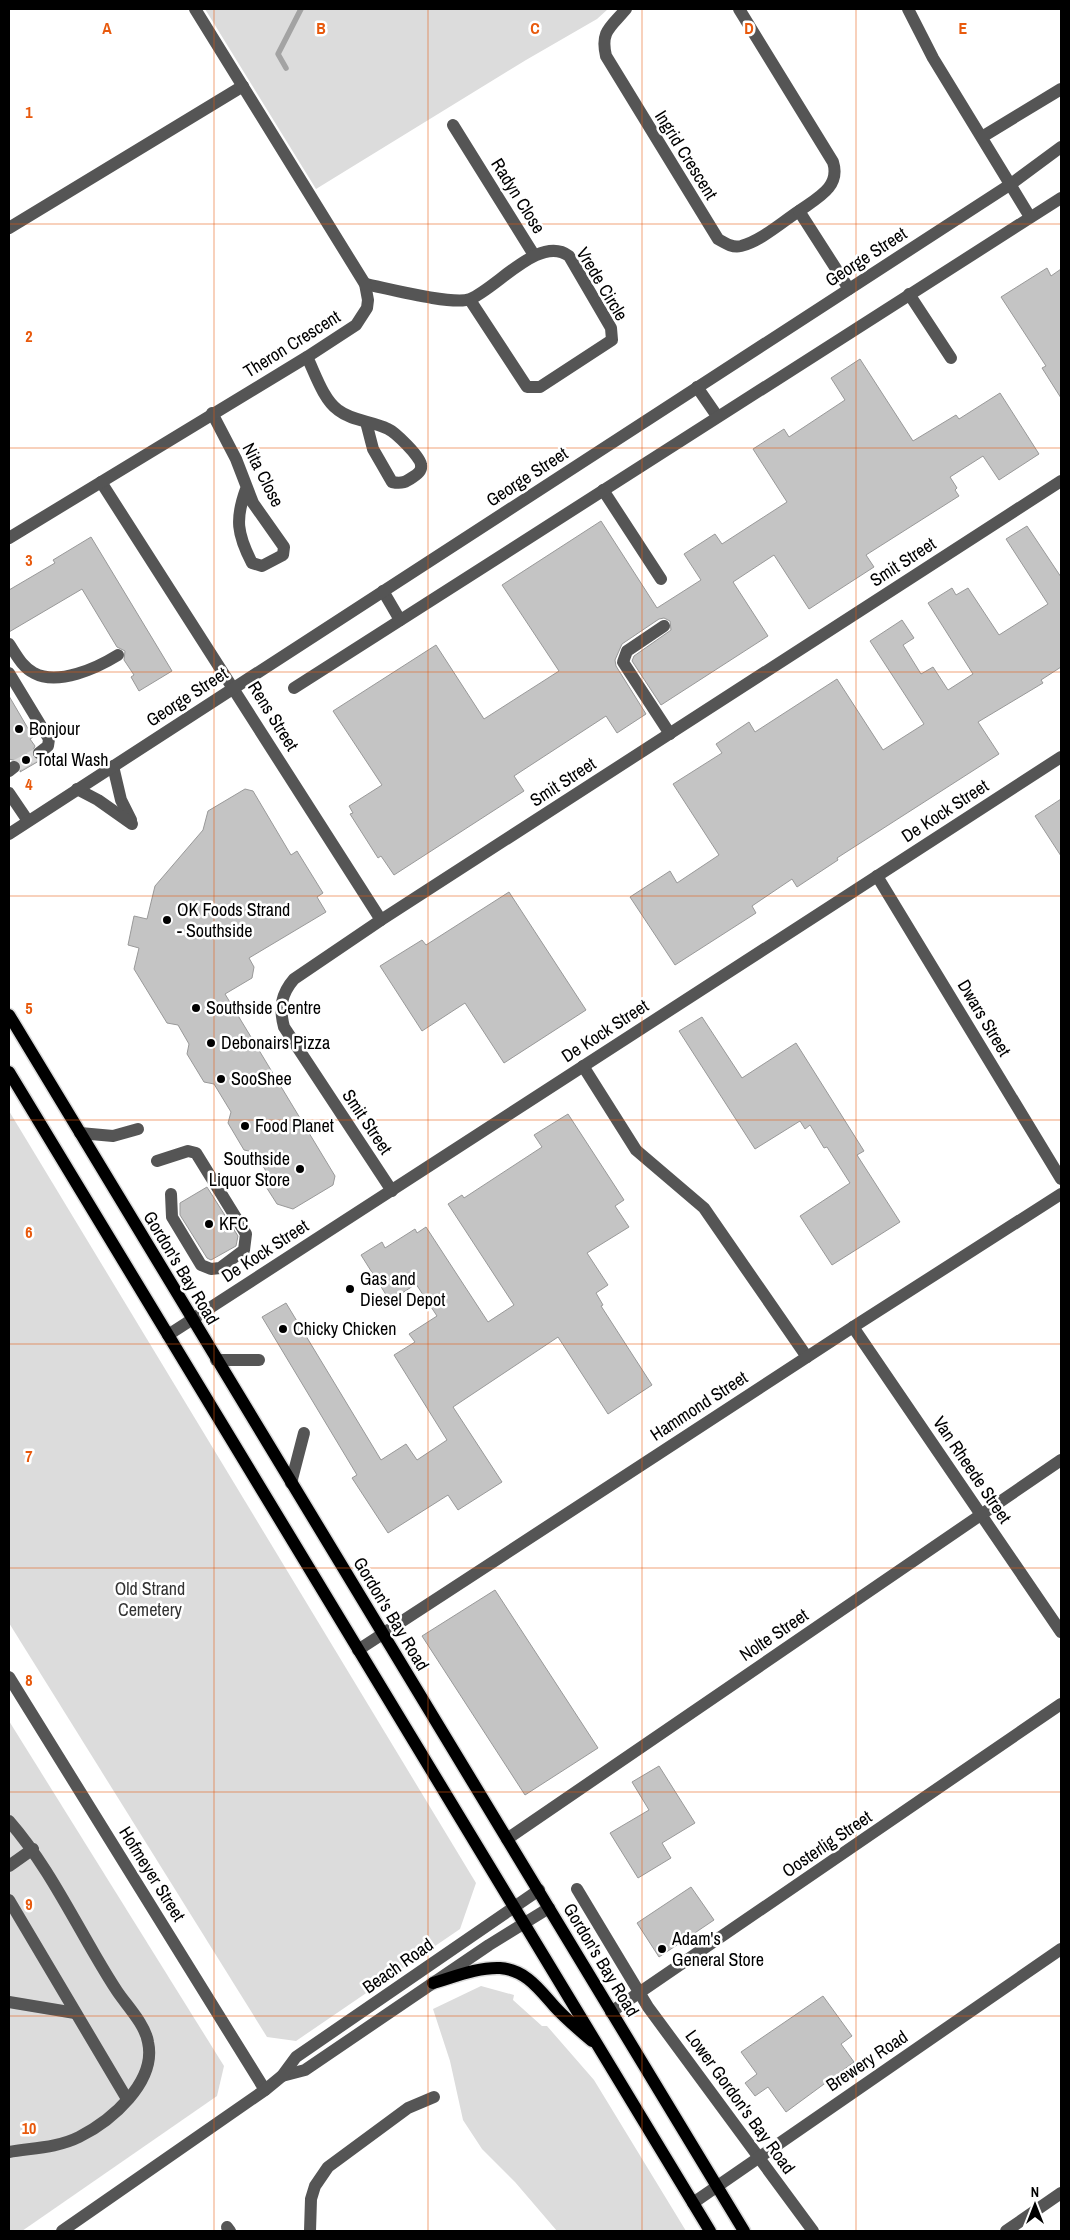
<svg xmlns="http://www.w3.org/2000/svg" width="1070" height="2240" font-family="'Archivo Narrow',sans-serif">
	<rect width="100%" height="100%" fill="#fff"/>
	<g fill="#dcdcdc">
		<polygon points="205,9 608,9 597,19 526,60 316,189"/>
		<polygon points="9,1111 476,1883 460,1929 296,2041 267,2037 9,1623"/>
		<polygon points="9,1721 224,2066 217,2096 22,2231 9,2231"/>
		<polygon points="481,1986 514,1995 513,2000 542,2026 547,2026 594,2080 686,2231 557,2231 515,2182 482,2149 463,2120 450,2061 433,2009"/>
	</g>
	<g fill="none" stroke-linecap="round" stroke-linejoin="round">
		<polyline stroke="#a3a3a3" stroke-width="5.5" points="286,68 278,54 301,9"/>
	</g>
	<g fill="#c4c4c4" stroke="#999">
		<polygon points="1047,268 1051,276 1061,269 1061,398 1042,368 1046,366 1001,297"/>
		<polygon points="860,359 913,441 956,415 959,419 1000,393 1039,454 999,480 983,456 950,477 957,488 955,490 959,496 866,555 874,567 809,609 774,555 733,582 768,636 661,705 632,661 634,656 671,630 670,621 664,618 659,619 622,644 615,660 616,666 646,714 617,733 606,716 514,776 524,791 394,875 381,856 378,858 350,814 353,813 349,806 382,785 333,711 436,645 484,719 559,671 502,585 601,521 657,608 701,580 684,554 715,534 722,544 787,502 753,449 784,429 789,437 845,400 831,378"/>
		<polygon points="1027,526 1061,577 1061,667 1041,680 1043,683 978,722 999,754 837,858 838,860 797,887 792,879 752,906 756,913 675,965 630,897 670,871 677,883 719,855 673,784 722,753 716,744 749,722 755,732 837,679 883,750 924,724 870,641 902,620 914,638 903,645 921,674 933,667 948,690 973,674 928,603 952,588 956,595 968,588 999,635 1048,604 1006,539"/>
		<polygon points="91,537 172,671 139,691 131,677 134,675 124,660 125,651 117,647 82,589 9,632 9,590 55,563 53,560"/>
		<polygon points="9,696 33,737 30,739 35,746 31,755 39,761 20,772 22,766 20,762 9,759"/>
		<polygon points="245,789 253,791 291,855 297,851 323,893 317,897 326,912 249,958 254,967 252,978 225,994 335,1176 333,1185 293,1209 277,1204 263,1182 266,1171 254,1152 244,1150 228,1123 231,1112 214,1084 204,1082 187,1054 189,1044 178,1025 167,1023 134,969 139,948 128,945 134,916 147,919 155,886 203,830 208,811"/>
		<polygon points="1061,799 1061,856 1035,816"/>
		<polygon points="509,892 586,1010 504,1063 465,1003 422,1031 380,966 422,940 426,945"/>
		<polygon points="702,1017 742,1078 796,1043 864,1151 857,1155 900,1222 832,1265 800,1216 850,1183 827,1147 824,1148 810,1125 805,1129 800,1121 755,1149 679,1031"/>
		<polygon points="568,1114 624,1200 615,1206 629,1227 587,1253 608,1285 596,1293 603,1305 601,1306 652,1385 608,1414 558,1337 453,1407 502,1482 458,1510 448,1495 388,1533 352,1478 357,1475 262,1317 286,1303 381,1460 406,1444 417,1460 447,1440 394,1355 415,1342 409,1334 437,1316 416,1284 390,1301 361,1255 382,1242 385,1248 415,1229 417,1233 426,1227 488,1322 514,1305 448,1204 462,1195 464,1198 542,1147 534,1135"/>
		<polygon points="207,1187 238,1236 236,1246 211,1260 207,1258 180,1215 180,1203"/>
		<polygon points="495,1590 598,1748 525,1795 422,1636"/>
		<polygon points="659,1766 695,1823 662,1843 671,1858 638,1878 610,1833 649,1810 632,1782"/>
		<polygon points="691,1887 714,1920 659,1957 637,1923"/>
		<polygon points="823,1996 852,2036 841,2044 854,2062 786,2112 768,2087 755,2096 745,2083 757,2074 741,2052"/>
	</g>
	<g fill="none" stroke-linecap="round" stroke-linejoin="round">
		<polyline stroke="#d9d9d9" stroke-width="12" stroke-dasharray="12 6" stroke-linecap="butt" points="14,767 39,753"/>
		<defs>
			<g id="major">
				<polyline points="9,1015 744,2231"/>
				<polyline points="9,1072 710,2231"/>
				<path d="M433 1983C454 1977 478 1967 500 1968 526 1970 539 1989 555 2007 566 2019 579 2030 592 2041"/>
			</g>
		</defs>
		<use href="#major" stroke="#dbdbdb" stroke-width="15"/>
		<g stroke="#555" stroke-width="12">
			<path d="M626 9C611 27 600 31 606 56L718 239C725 243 732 248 741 246 761 241 782 222 799 211"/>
			<path d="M739 9 833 162C841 187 817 198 799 211L849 289"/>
			<polyline points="908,9 933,58 1030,217"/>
			<polyline points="453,125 534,255"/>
			<polyline points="982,137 1061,89"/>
			<polyline points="9,228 243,86"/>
			<path d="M365 284C386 288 454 306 470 299 497 288 540 234 569 256L611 328 612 340 540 387H527L470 300"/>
			<polyline points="909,294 951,358"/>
			<path d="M307 357C315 373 323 399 338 410 352 421 372 421 388 429 395 432 421 457 421 465 422 470 418 474 413 477 406 482 402 484 392 482L373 449 366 422"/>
			<polyline points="697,387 717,416"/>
			<path d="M212 413 236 459 253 503 284 547 283 555 262 566 252 563C237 534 235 519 246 489"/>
			<polyline points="101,482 381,920"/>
			<polyline points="603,490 661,579"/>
			<polyline points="9,538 307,357 356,325 367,308 368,300 365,284 195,9"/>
			<polyline points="383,591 400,620"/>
			<polyline points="664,626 627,651 623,662 670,734"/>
			<path d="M9 644C16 654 22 667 34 673 58 686 97 668 118 655"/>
			<polyline points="9,673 49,739 48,746 39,753"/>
			<polyline points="294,688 1061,198"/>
			<polyline points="113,766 121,800 131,820"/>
			<polyline points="9,771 14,767"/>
			<polyline points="77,789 98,800 132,824"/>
			<polyline points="9,793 28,821"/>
			<polyline points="9,834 1011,184 1061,147"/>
			<polyline points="877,876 1061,1179"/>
			<polyline points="583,1066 636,1150 704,1208 807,1357"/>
			<polyline points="80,1133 113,1136 138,1129"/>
			<polyline points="157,1161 188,1151 196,1153 246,1234 244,1250 220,1268 211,1269 201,1265 172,1217 171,1194"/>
			<path d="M392 1191 284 1027C279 1008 281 994 294 979L381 920 1061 481"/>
			<polyline points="853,1327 1061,1632"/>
			<polyline points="168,1335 1061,757"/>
			<polyline points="216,1360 259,1360"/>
			<polyline points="291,1483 304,1433"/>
			<polyline points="358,1650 853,1327 1061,1194"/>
			<polyline points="9,1677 265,2090"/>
			<path d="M9 1821C44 1861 68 1909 95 1955 102 1967 109 1979 117 1991 127 2006 145 2024 148 2042 157 2082 111 2121 79 2137 57 2148 32 2148 9 2152"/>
			<polyline points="507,1839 1061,1460"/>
			<polyline points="9,1866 33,1849"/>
			<polyline points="577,1889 648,2007 813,2231"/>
			<polyline points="9,1900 127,2099"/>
			<polyline points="9,2002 75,2013"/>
			<polyline points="611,2012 1061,1704"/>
			<polyline points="282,2076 305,2070 489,1945 549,1908"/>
			<polyline points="693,2203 1061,1949"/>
			<polyline points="227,2227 230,2231"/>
			<polyline points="62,2231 265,2090 282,2076 296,2057 539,1890"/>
			<polyline points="310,2231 311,2199 315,2186 328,2167 408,2108 434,2097"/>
			<polyline points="1006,2231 1061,2193"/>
		</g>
		<use href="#major" stroke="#000" stroke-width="12"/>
	</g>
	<path fill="none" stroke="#e8590c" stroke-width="1" stroke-opacity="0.55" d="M214 9V2231M428 9V2231M642 9V2231M856 9V2231M9 224H1061M9 448H1061M9 672H1061M9 896H1061M9 1120H1061M9 1344H1061M9 1568H1061M9 1792H1061M9 2016H1061"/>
	<g fill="#000" stroke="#fff" stroke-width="2">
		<circle cx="19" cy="729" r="5"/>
		<circle cx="26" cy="760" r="5"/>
		<circle cx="167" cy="920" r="5"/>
		<circle cx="196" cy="1008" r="5"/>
		<circle cx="211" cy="1043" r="5"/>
		<circle cx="221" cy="1079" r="5"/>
		<circle cx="245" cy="1126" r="5"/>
		<circle cx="300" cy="1169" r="5"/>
		<circle cx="209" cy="1224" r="5"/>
		<circle cx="350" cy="1289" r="5"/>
		<circle cx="283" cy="1329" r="5"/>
		<circle cx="662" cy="1949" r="5"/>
	</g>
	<g text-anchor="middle" stroke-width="5" stroke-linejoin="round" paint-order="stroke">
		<g font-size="18" fill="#000" stroke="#fff">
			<text transform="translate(686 155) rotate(58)" y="6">Ingrid Crescent</text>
			<text transform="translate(518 196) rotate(58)" y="6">Radyn Close</text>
			<text transform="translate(866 257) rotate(-33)" y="6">George Street</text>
			<text transform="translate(602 284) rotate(59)" y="6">Vrede Circle</text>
			<text transform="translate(292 344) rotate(-32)" y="6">Theron Crescent</text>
			<text transform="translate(263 475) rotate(63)" y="6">Nita Close</text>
			<text transform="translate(527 477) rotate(-33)" y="6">George Street</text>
			<text transform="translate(903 562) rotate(-33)" y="6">Smit Street</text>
			<text transform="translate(187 697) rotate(-33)" y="6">George Street</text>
			<text transform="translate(273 716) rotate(58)" y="6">Rens Street</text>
			<text transform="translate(563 782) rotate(-33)" y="6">Smit Street</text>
			<text transform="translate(945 811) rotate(-33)" y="6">De Kock Street</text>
			<text transform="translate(984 1018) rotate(59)" y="6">Dwars Street</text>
			<text transform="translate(605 1031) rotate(-33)" y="6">De Kock Street</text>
			<text transform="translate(367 1122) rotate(56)" y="6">Smit Street</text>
			<text transform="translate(265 1251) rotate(-33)" y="6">De Kock Street</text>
			<text transform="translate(181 1268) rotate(59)" y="6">Gordon's Bay Road</text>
			<text transform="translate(699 1406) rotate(-33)" y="6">Hammond Street</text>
			<text transform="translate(972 1470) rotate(56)" y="6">Van Rheede Street</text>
			<text transform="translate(391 1614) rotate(59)" y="6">Gordon's Bay Road</text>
			<text transform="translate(774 1635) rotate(-34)" y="6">Nolte Street</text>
			<text transform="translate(827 1844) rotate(-34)" y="6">Oosterlig Street</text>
			<text transform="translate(152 1874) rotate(58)" y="6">Hofmeyer Street</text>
			<text transform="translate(601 1960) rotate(59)" y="6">Gordon's Bay Road</text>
			<text transform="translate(398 1966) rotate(-35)" y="6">Beach Road</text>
			<text transform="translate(867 2061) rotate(-34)" y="6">Brewery Road</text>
			<text transform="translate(740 2102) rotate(54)" y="6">Lower Gordon's Bay Road</text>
		</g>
		<g font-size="18" fill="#000" stroke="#fff" text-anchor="start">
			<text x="29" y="735">Bonjour</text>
			<text x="36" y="766">Total Wash</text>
			<text x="177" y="916">OK Foods Strand<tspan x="177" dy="21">- Southside</tspan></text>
			<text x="206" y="1014">Southside Centre</text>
			<text x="221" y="1049">Debonairs Pizza</text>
			<text x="231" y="1085">SooShee</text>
			<text x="255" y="1132">Food Planet</text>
			<text x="290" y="1165" text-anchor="end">Southside<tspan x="290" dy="21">Liquor Store</tspan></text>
			<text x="219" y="1230">KFC</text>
			<text x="360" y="1285">Gas and<tspan x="360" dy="21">Diesel Depot</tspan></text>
			<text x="293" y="1335">Chicky Chicken</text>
			<text x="672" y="1945">Adam's<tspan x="672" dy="21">General Store</tspan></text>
		</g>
		<g font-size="18" fill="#333" stroke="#fff">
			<text x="150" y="1595">Old Strand<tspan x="150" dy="21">Cemetery</tspan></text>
		</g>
	</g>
	<g font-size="16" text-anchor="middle" font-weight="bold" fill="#e8590c" stroke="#fff" stroke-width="5" stroke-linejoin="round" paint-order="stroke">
		<text x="107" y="34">A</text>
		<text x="321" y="34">B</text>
		<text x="535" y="34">C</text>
		<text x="749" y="34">D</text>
		<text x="963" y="34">E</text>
		<text x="29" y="118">1</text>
		<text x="29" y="342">2</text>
		<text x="29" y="566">3</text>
		<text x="29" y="790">4</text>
		<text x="29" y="1014">5</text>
		<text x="29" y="1238">6</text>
		<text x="29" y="1462">7</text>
		<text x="29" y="1686">8</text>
		<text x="29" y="1910">9</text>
		<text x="29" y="2134">10</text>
	</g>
	<rect width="1070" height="2240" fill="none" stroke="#000000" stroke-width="20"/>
	<g transform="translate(1035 2205)" stroke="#ffffff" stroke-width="4" paint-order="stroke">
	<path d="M0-4L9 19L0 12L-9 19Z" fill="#000000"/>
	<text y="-8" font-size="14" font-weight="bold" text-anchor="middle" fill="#000000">N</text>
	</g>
</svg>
